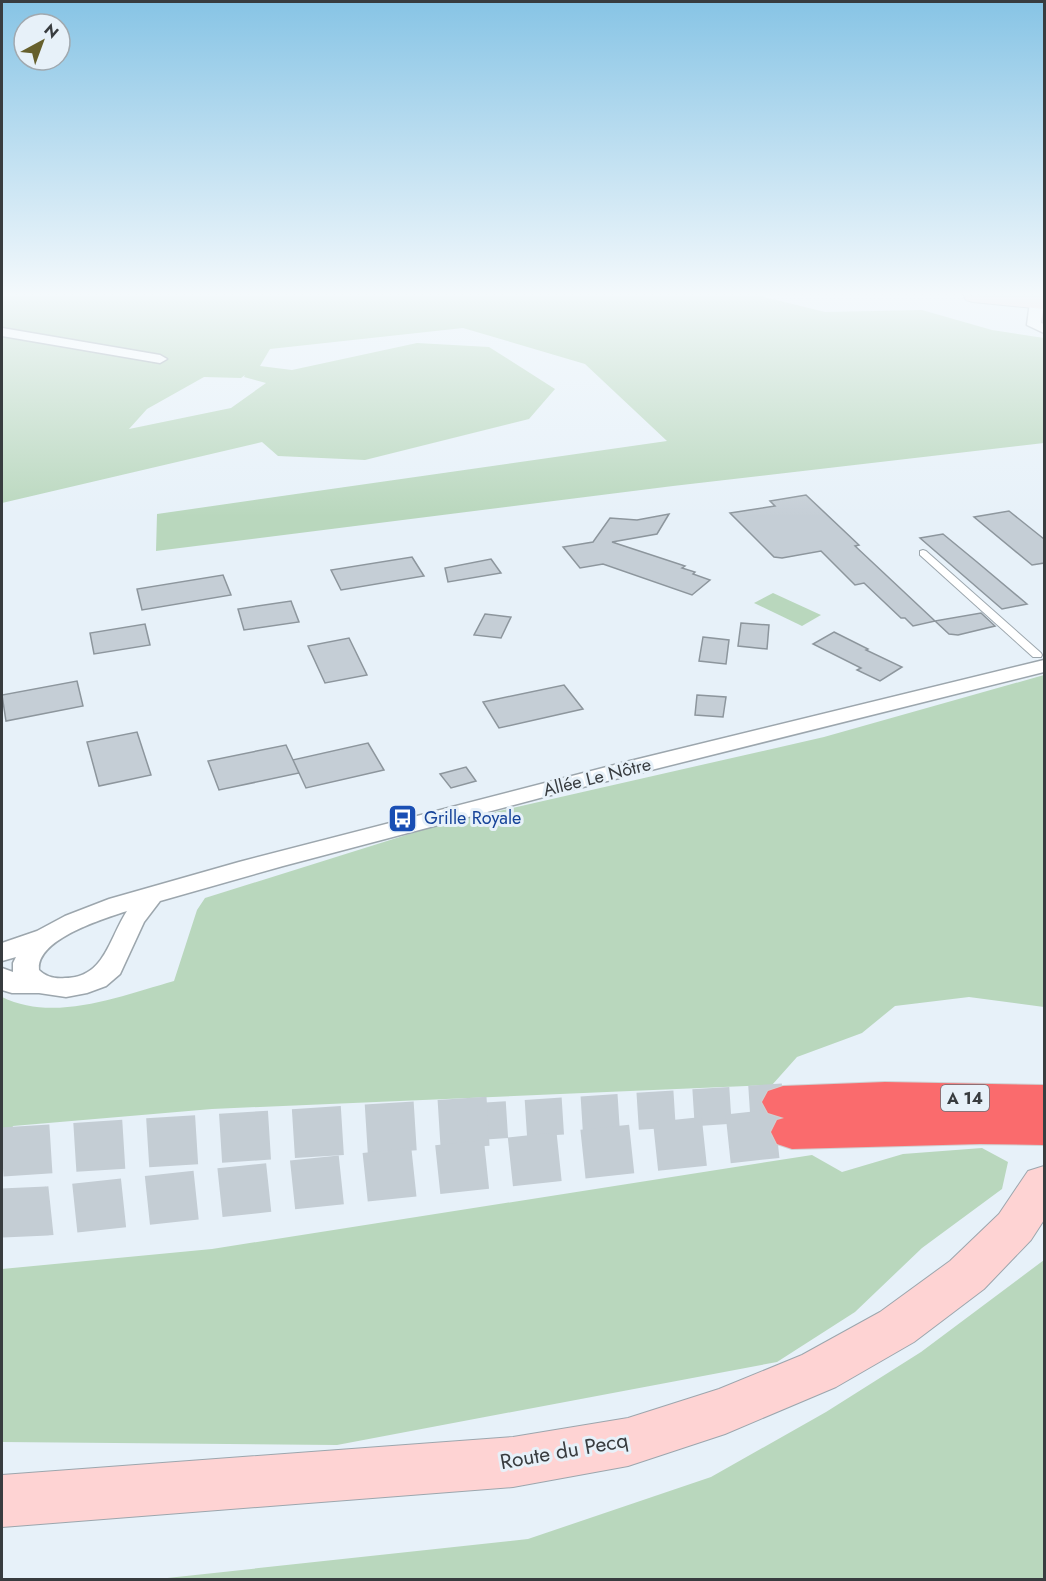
<svg xmlns="http://www.w3.org/2000/svg" width="1046" height="1581" font-family="Jost,sans-serif">
	<rect width="100%" height="100%" fill="#e7f1f9"/>
	<g fill="#b9d7bd" fill-rule="evenodd">
		<path d="M2 296H760L825 312 922 310 992 330 1044 338V443L673 486 156 551 157 514 667 441 585 364 463 328 270 349 260 366 292 370 417 343 489 347 555 389 529 419 365 460 278 456 262 442 2 503ZM245 375 244 377 266 383 231 408 129 429 147 409 204 377 241 378Z"/>
		<polygon points="773,593 821,615 802,626 754,603"/>
		<path d="M1044 675V1007L969 997 895 1006 862 1033 797 1057 772 1085 212 1109 13 1126 2 1157V997C54 1023 121 996 174 981L197 910 205 898 438 825 824 737Z"/>
		<polygon points="982,1148 1008,1162 1002,1189 922,1248 855,1312 777,1362 337,1445 2,1442 2,1269 212,1249 812,1155 842,1172 903,1154"/>
		<polygon points="1044,1260 1044,1579 158,1579 528,1539 711,1477 826,1412 921,1352"/>
	</g>
	<g fill="#c5ced6" stroke="#8d969d" stroke-width="1.5">
		<polygon points="806,495 859,545 855,546 935,621 981,613 995,626 958,635 949,634 935,621 913,626 905,618 901,618 864,583 855,585 821,551 782,558 774,557 730,513 775,506 770,501"/>
		<polygon points="1009,511 1044,539 1044,563 1032,565 974,517"/>
		<polygon points="669,514 657,534 612,542 685,566 682,568 695,572 693,574 710,580 692,595 603,564 580,568 563,547 593,542 610,518 637,520"/>
		<polygon points="943,534 977,562 1027,604 1002,609 920,538"/>
		<polygon points="412,557 424,576 341,590 331,570"/>
		<polygon points="491,559 501,573 448,582 445,568"/>
		<polygon points="223,575 231,595 142,610 137,589"/>
		<polygon points="291,601 299,622 244,630 238,609"/>
		<polygon points="485,614 511,617 501,638 474,635"/>
		<polygon points="741,623 769,625 767,649 738,646"/>
		<polygon points="145,624 150,645 94,654 90,633"/>
		<polygon points="834,632 868,649 866,650 902,667 880,681 857,670 861,668 813,644"/>
		<polygon points="703,637 729,640 726,664 699,661"/>
		<polygon points="349,638 367,675 325,683 308,646"/>
		<polygon points="77,681 83,706 6,721 2,695"/>
		<polygon points="564,685 583,709 499,728 483,702"/>
		<polygon points="697,695 726,697 723,717 695,715"/>
		<polygon points="137,732 151,775 99,786 87,742"/>
		<polygon points="368,743 384,770 306,788 293,760 299,773 219,790 208,761 286,745 293,760"/>
		<polygon points="466,767 476,781 451,788 440,774"/>
	</g>
	<g fill="none" stroke-linecap="round" stroke-linejoin="round">
		<polyline stroke="#c4cdd4" stroke-width="37" stroke-dasharray="37 19" stroke-linecap="butt" points="470,1122 783,1102"/>
		<g stroke="#c4cdd4" stroke-width="49" stroke-dasharray="49 24" stroke-linecap="butt">
			<polyline points="2,1152 493,1121"/>
			<polyline points="2,1213 47,1211 792,1132"/>
		</g>
		<defs>
			<polygon id="service" points="923,550 926,551 1041,653 1042,655 1041,657 1033,657 920,555 920,551"/>
			<g id="minor">
				<polygon points="1037,298 1044,302 1041,323 1044,324 1044,333 1027,325 1030,302"/>
				<polygon points="2,328 160,355 167,359 160,363 2,336"/>
				<path d="M1044 660V672L555 794 283 866 160 901 144 922 120 974 106 986 87 993 66 997 39 993H12L2 990V968L13 972V963L16 957 2 961V943L37 931 65 916 109 899 239 862 622 763ZM127 911C109 938 105 978 65 978 55 979 46 977 39 970 36 939 103 919 127 911Z"/>
			</g>
			<g id="secondary">
				<polygon points="964,296 1044,297 1044,309 973,302 966,300"/>
				<polygon points="1044,1166 1044,1220 1031,1240 984,1289 914,1342 836,1387 725,1434 628,1466 513,1487 2,1527 2,1475 513,1437 628,1418 719,1389 802,1355 880,1312 950,1261 999,1214 1028,1171"/>
			</g>
			<polygon id="motorway" points="885,1082 1044,1085 1044,1145 980,1144 792,1149 777,1144 771,1132 777,1120 784,1118 768,1113 762,1102 768,1091 783,1086"/>
		</defs>
		<use href="#service" stroke="#9ca6ad" stroke-width="2"/>
		<use href="#minor" stroke="#9ca6ad" stroke-width="3"/>
		<use href="#secondary" stroke="#9ca6ad" stroke-width="2"/>
		<use href="#motorway" stroke="#cfd0d1" stroke-width="2"/>
		<use href="#service" fill="#fff" fill-rule="evenodd"/>
		<use href="#minor" fill="#fff" fill-rule="evenodd"/>
		<use href="#secondary" fill="#fed3d3" fill-rule="evenodd"/>
		<use href="#motorway" fill="#fa6b6d" fill-rule="evenodd"/>
	</g>
	<linearGradient id="sky" x2="0" y2="1"><stop stop-color="#87c4e5"/><stop offset="0.57" stop-color="#f4f9fc"/><stop offset="1" stop-color="#f4f9fc" stop-opacity="0"/></linearGradient>
	<rect width="1046" height="517" fill="url(#sky)"/>
	<defs>
		<symbol id="bus-square" viewBox="-11 -11 22 22"><rect x="-9" y="-9" width="18" height="18" rx="4" fill="#1a4fb4" stroke="#e7f1f9"/><path d="M-5-6H5V4H4V6H2V4H-2V6H-4V4H-5ZM-3.5-4V0h7V-4ZM-3.5 1.2v1.5H-2V1.2ZM2 1.2v1.5H3.5V1.2Z" fill="#fff"/></symbol>
	</defs>
	<g fill-rule="evenodd">
		<use href="#bus-square" x="386" y="802" width="33" height="33"/>
	</g>
	<g text-anchor="middle" stroke-width="6" stroke-linejoin="round" paint-order="stroke">
		<rect fill="#e7f1f9" stroke="#6c7277" stroke-width="1.5" x="941" y="1085" width="48" height="26" rx="4.5"/>
		<g font-size="16" font-weight="bold" fill="#383c3f">
			<text x="965" y="1104">A 14</text>
		</g>
		<g font-size="18" fill="#383c3f" stroke="#e7f1f9">
			<text transform="translate(597 777) rotate(-14)" y="6">Allée Le Nôtre</text>
		</g>
		<g font-size="18" fill="#164399" stroke="#e7f1f9" text-anchor="start">
			<text x="424" y="824">Grille Royale</text>
		</g>
		<g font-size="21" fill="#383c3f" stroke="#e7f1f9">
			<text transform="translate(564 1451) rotate(-10)" y="7">Route du Pecq</text>
		</g>
	</g>
	<rect width="1046" height="1581" fill="none" stroke="#383c3f" stroke-width="6"/>
	<g transform="translate(42 42) rotate(41)"><circle r="28" fill="#e7f1f9" stroke="#a1a9af" stroke-width="1.5"/>
	<path d="M0-4.5L10 22L0 15L-10 22Z" fill="#66602d"/>
	<text y="-9" font-size="16" font-weight="bold" text-anchor="middle" fill="#383c3f">N</text>
	</g>
</svg>
